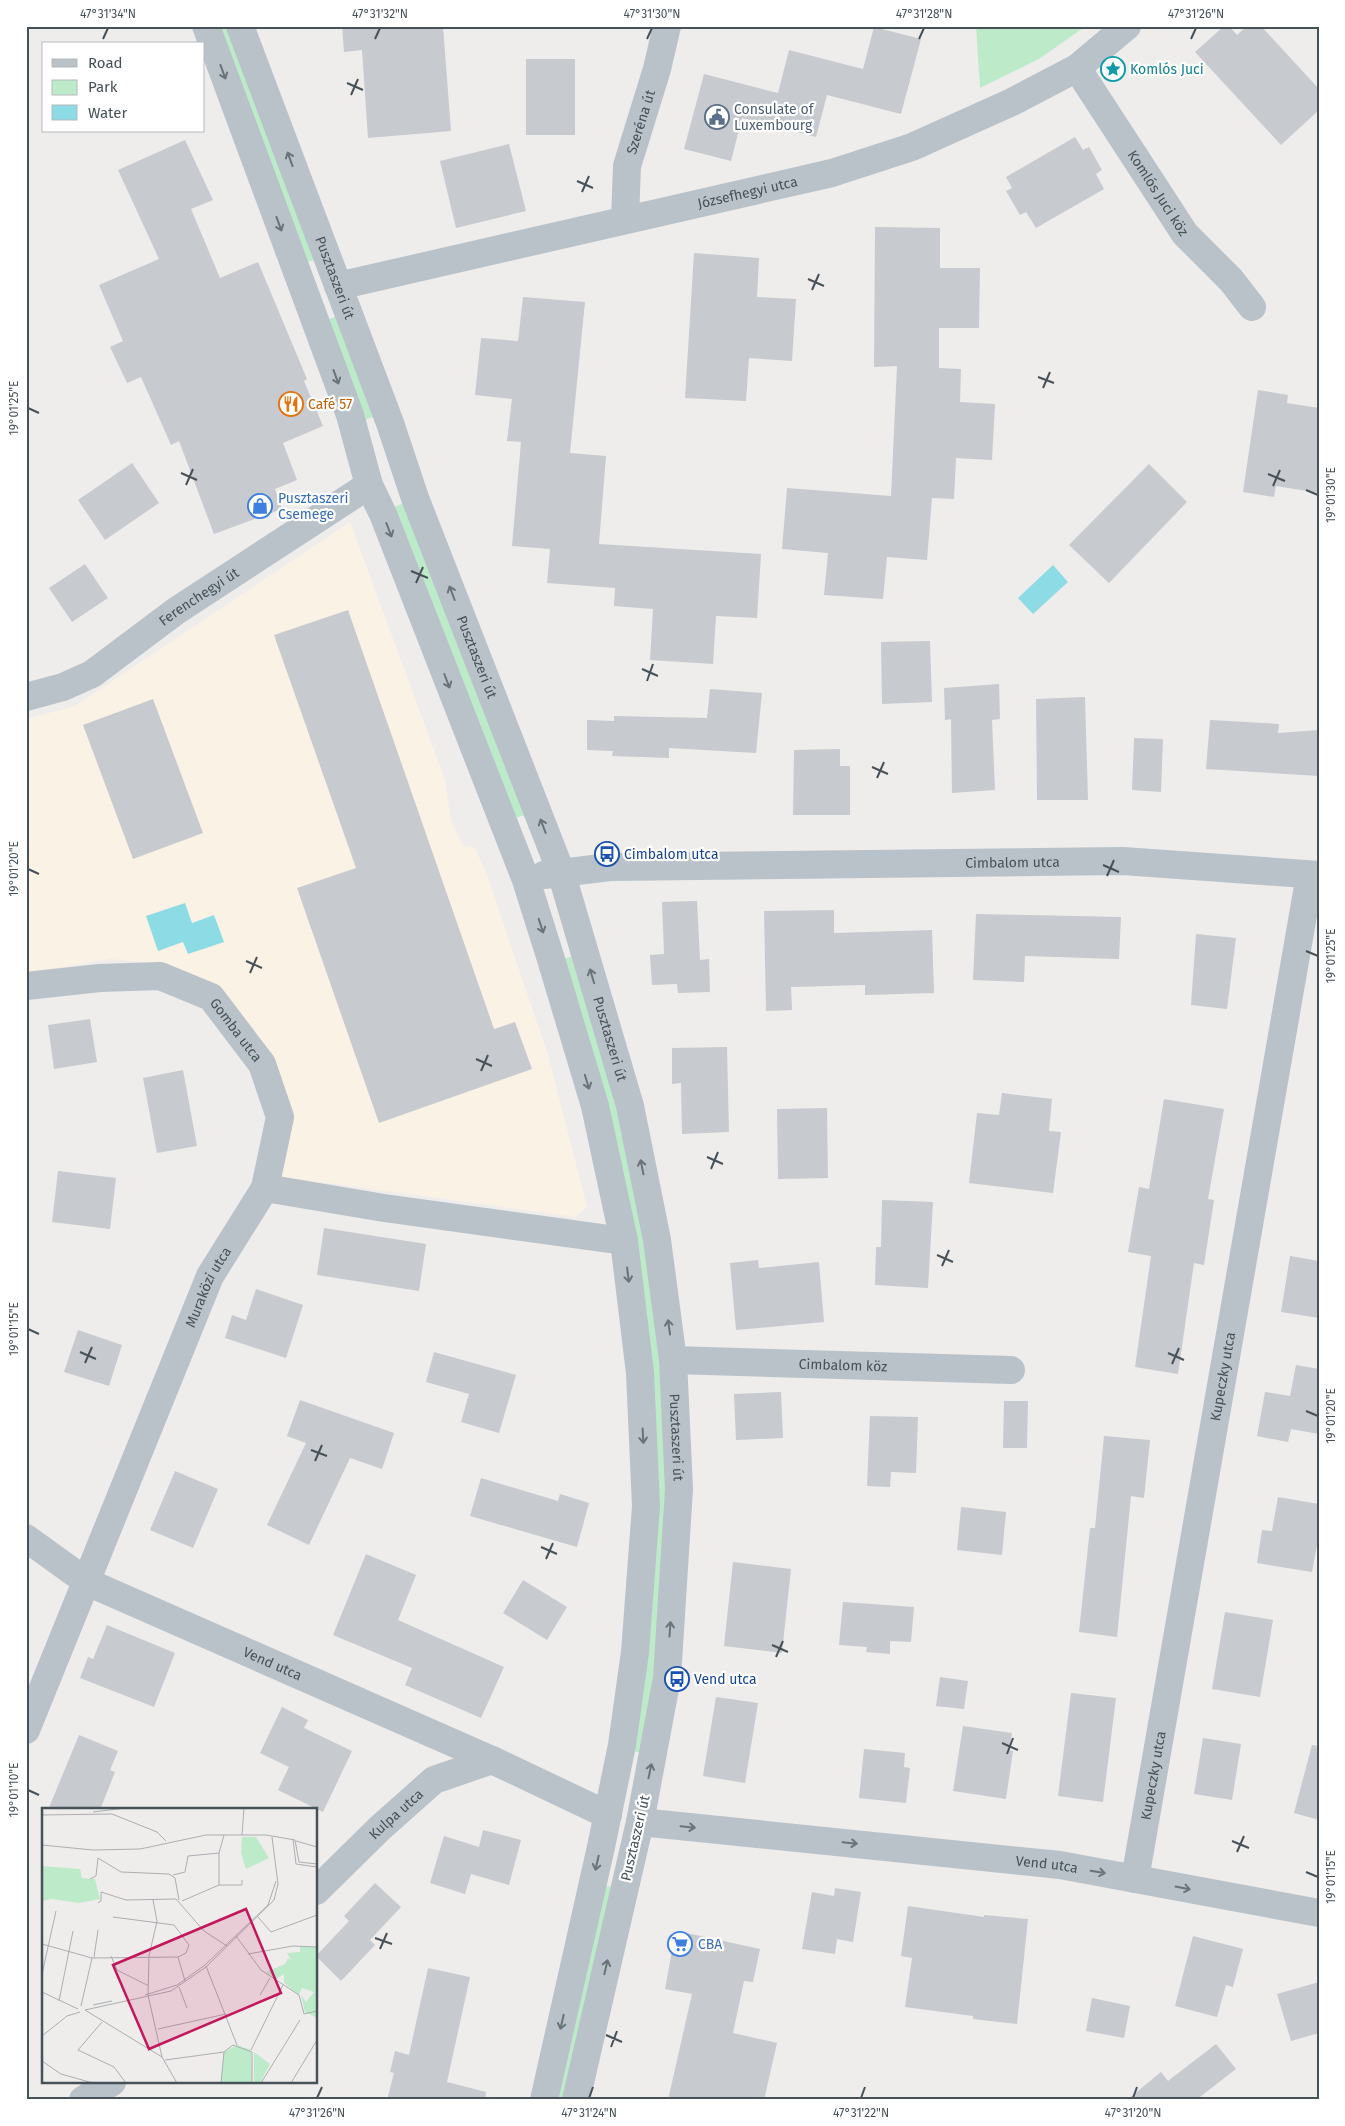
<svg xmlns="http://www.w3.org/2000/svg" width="1345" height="2126" font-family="'Fira Sans',sans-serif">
	<rect width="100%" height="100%" fill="#efecec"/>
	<polygon fill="#faf2e5" points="350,522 445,780 451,821 463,846 475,848 487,875 548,1055 587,1207 575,1217 277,1176 277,1070 169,965 111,959 26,973 26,719 75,706"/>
	<g fill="#bdebca">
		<polygon points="212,26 235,26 321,259 302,263"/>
		<polygon points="976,26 1086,26 1039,59 980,88"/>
		<polygon points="338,316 373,417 360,421 326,320"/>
		<polygon points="406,502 525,815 508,820 392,508"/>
		<polygon points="574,956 621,1116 647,1246 662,1370 667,1492 656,1677 645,1753 629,1751 650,1374 559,960"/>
		<polygon points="605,1886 614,1887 566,2100 556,2100"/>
	</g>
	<g fill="#8cdbe5">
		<polygon points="1053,565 1068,582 1033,614 1018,598"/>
		<polygon points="185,903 192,923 214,915 224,942 188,954 183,942 158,951 146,916"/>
	</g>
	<g fill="#c7cacf">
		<polygon points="342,26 443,26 451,131 368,138 362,50 344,52"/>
		<polygon points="1224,26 1229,26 1237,35 1247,26 1261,26 1319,89 1319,110 1281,145 1195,52"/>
		<polygon points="874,27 921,39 901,114 827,95 816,137 742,118 731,161 684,149 704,74 778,93 789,50 863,69"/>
		<rect x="526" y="59" width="49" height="76"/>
		<polygon points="1075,137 1083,150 1089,147 1102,170 1096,174 1104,189 1036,228 1026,212 1020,215 1006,191 1012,188 1006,177"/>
		<polygon points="185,140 213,200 191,209 220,278 258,262 307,379 304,381 323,426 283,443 297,480 275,489 282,509 214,534 179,441 171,445 141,377 127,383 110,347 123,341 99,285 159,259 118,170"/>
		<polygon points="509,144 526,211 456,228 440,161"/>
		<polygon points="875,227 940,228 940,268 980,268 979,328 939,328 939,368 961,369 960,402 995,404 992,460 956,458 954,499 932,498 927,560 887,557 883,599 824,595 828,553 782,549 787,488 891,496 897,366 874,367"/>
		<polygon points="694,253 759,258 757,297 796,299 792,361 749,358 746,401 685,398"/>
		<polygon points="523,297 585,302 570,453 606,456 599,544 761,554 757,618 716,616 713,664 650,660 653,609 614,606 615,588 547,583 550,549 512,546 521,442 507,441 512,399 475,395 481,338 518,341"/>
		<polygon points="1258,390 1288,395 1287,403 1319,408 1319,493 1276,486 1274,497 1243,492"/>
		<polygon points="132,463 159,503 105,540 78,500"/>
		<polygon points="1149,464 1187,502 1109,583 1069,545"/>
		<polygon points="85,564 108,598 72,622 49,588"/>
		<polygon points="348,610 494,1029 515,1022 532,1069 379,1123 297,888 356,868 274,635"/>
		<polygon points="930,641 932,702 882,704 881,642"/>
		<polygon points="999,684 1000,719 992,720 995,790 952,793 951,719 945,720 944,688"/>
		<polygon points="710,689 762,693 756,753 669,748 669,758 612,756 613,751 587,750 587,720 614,721 614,716 707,718"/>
		<polygon points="1085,697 1088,800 1037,800 1036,699"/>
		<polygon points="153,699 203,833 133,859 83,725"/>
		<polygon points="1210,720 1279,724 1278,733 1319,730 1319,776 1206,769"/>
		<polygon points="1134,738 1163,739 1161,792 1132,790"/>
		<polygon points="840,749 840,766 850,766 850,815 793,815 794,750"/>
		<polygon points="697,901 700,960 709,959 710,992 678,993 677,984 652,985 650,955 664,954 662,902"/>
		<polygon points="834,910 834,933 932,930 934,993 865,995 865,985 791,987 792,1010 766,1011 764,911"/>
		<polygon points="976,914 1121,917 1119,959 1025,956 1024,982 973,980"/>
		<polygon points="1196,934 1236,938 1227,1009 1191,1005"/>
		<polygon points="90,1019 97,1062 54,1069 48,1025"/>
		<polygon points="727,1047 729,1132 682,1134 681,1083 672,1084 672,1048"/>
		<polygon points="183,1070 197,1146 157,1153 143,1078"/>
		<polygon points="1002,1093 1052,1099 1049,1131 1061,1132 1053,1193 969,1183 977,1113 999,1115"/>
		<polygon points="1164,1099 1224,1109 1208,1199 1214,1200 1204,1265 1194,1263 1178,1374 1135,1367 1151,1256 1128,1252 1139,1187 1149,1189"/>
		<polygon points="827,1108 828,1178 778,1179 777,1109"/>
		<polygon points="58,1171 116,1178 110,1229 52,1222"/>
		<polygon points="882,1200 933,1202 928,1288 875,1285 876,1247 881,1247"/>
		<polygon points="324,1228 426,1244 419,1291 317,1275"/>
		<polygon points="1290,1256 1319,1261 1319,1318 1281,1312"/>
		<polygon points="758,1260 759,1268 819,1262 824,1322 736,1330 730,1263"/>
		<polygon points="256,1289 303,1305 286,1358 225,1338 232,1315 246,1320"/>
		<polygon points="78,1330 122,1345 109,1386 64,1372"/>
		<polygon points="434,1352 516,1375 499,1433 461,1422 469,1394 426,1382"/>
		<polygon points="1296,1365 1319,1369 1319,1434 1291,1429 1288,1442 1257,1436 1265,1392 1290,1396"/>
		<polygon points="781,1392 783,1438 736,1440 734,1394"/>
		<polygon points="300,1400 394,1433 382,1469 350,1458 309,1545 267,1525 306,1443 287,1436"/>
		<polygon points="1004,1401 1028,1401 1027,1448 1003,1448"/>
		<polygon points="870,1416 918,1417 916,1473 891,1472 890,1487 867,1486"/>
		<polygon points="1104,1436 1150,1440 1144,1498 1131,1496 1117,1637 1079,1632 1090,1528 1095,1528"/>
		<polygon points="175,1471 218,1489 193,1548 150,1530"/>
		<polygon points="481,1478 558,1501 560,1494 589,1503 577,1547 470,1516"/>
		<polygon points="1278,1497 1319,1504 1319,1534 1312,1572 1257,1563 1262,1530 1272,1531"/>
		<polygon points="961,1507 1006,1512 1002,1555 957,1550"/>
		<polygon points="366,1554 416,1575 398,1620 504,1667 481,1718 405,1685 412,1668 333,1635"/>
		<polygon points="733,1562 791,1569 782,1653 724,1646"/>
		<polygon points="523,1580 567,1607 547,1640 503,1613"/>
		<polygon points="843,1602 914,1607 911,1642 890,1641 890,1654 866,1652 867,1647 839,1645"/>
		<polygon points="1225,1612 1273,1620 1260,1697 1212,1689"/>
		<polygon points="107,1625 175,1653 154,1707 80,1678 88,1657 93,1659"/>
		<polygon points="940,1677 968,1681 964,1709 936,1706"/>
		<polygon points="1071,1693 1116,1698 1103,1802 1058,1796"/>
		<polygon points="716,1697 758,1703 745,1783 703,1776"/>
		<polygon points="282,1707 308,1720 304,1728 352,1751 323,1812 278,1790 289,1767 260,1753"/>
		<polygon points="963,1726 1012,1733 1009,1750 1013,1751 1006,1799 953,1791"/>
		<polygon points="79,1735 118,1751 110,1770 115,1772 100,1810 48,1810"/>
		<polygon points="1203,1738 1241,1744 1232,1800 1194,1794"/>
		<polygon points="1312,1745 1319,1746 1319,1820 1294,1813"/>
		<polygon points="864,1749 905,1753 904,1767 910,1768 906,1803 859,1798"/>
		<polygon points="483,1830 521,1840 509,1885 471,1874 465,1894 430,1883 444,1836 479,1847"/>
		<polygon points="375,1883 401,1907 370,1940 375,1945 341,1981 316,1956 349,1921 344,1916"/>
		<polygon points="835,1888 861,1892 853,1942 837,1939 835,1954 802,1949 812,1892 834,1896"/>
		<polygon points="908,1906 984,1917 984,1915 1028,1919 1017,2024 973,2019 973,2016 905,2007 912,1958 901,1956"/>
		<polygon points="682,1932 760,1949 753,1982 744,1981 733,2033 777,2043 764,2100 668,2100 692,1994 665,1989 675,1934 682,1935"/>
		<polygon points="1193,1936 1243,1949 1233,1987 1226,1985 1217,2017 1175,2006"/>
		<polygon points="428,1968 470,1977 447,2082 486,2092 485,2100 387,2100 394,2073 390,2072 395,2051 409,2055"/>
		<polygon points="1319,1982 1319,2033 1291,2041 1277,1994"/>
		<polygon points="1092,1998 1130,2006 1124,2038 1086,2031"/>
		<polygon points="1216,2044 1236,2069 1196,2100 1127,2100 1161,2072 1168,2081"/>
	</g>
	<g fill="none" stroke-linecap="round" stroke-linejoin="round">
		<g stroke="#b8c2c8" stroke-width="28">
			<path id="s1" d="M1077 68 1185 234 1231 280 1252 307"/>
			<path id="s2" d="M625 219 627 166 657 69 667 26"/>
			<path id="s3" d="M338 286 832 173 912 147 1012 102 1077 68 1127 26"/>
			<path id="s4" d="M26 697 63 687 92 674 176 611 369 485"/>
			<path id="s5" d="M26 986 100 978 160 976 211 997 262 1064 280 1117 265 1188"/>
			<path id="s6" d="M673 1360 1011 1370"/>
			<path id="s7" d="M26 1538 87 1582 492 1760 608 1815"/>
			<path id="s8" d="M26 1730 210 1276 265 1188 384 1208 624 1241"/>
			<path id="s9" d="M640 1822 1060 1865 1319 1913"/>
			<path id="s10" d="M1135 1879 1310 875"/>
			<path id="s11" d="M316 1891 380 1828 434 1780 492 1760"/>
			<polyline points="83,2100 112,2082"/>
		</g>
		<g stroke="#b8c2c8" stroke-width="28">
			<polyline points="206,26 350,415 369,485 383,514 526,880 550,956 595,1106 624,1241 640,1373 646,1506 635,1652 622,1745 601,1847 544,2100"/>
			<path id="s12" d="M240 26 390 423 415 498 561 872 630 1106 657 1240 673 1360 679 1489 667 1678 640 1822 576 2100"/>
			<path id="s13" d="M544 875 610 867 1123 861 1319 875"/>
		</g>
	</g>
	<defs><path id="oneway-shaft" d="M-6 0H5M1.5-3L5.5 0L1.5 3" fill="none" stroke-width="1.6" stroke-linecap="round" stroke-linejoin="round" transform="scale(1.25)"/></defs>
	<g stroke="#68737a">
		<use href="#oneway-shaft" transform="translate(223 72) rotate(70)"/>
		<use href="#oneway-shaft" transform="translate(290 159) rotate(-110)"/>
		<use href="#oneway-shaft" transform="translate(279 224) rotate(70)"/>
		<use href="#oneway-shaft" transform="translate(336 377) rotate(70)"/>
		<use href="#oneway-shaft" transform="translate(389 530) rotate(69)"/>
		<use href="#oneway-shaft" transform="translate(452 593) rotate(-111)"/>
		<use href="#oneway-shaft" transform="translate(447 681) rotate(69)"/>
		<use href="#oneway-shaft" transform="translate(543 826) rotate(-111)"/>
		<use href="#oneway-shaft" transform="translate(541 926) rotate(72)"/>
		<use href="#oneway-shaft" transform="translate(592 976) rotate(-107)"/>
		<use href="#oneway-shaft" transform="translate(587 1082) rotate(73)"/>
		<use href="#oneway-shaft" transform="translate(642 1167) rotate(-101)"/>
		<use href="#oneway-shaft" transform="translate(628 1275) rotate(83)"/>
		<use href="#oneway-shaft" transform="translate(669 1327) rotate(-98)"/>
		<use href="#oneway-shaft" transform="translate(643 1436) rotate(87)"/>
		<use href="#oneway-shaft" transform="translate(670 1629) rotate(-86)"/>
		<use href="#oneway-shaft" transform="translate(650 1771) rotate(-78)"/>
		<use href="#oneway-shaft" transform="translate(688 1827) rotate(6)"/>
		<use href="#oneway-shaft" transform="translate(850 1843) rotate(6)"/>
		<use href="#oneway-shaft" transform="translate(597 1863) rotate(103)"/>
		<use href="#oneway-shaft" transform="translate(1098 1872) rotate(10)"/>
		<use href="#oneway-shaft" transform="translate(1183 1888) rotate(11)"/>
		<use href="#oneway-shaft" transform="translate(606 1967) rotate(-77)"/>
		<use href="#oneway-shaft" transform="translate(562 2022) rotate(103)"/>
	</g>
	<path fill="none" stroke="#465158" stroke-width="2" d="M103 39 108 28M375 39 380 28M647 39 652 28M919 39 924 28M1191 39 1196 28M347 83 363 90M351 95 358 79M577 181 593 188M582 192 589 176M808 279 824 286M812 290 819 274M1038 377 1054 383M1043 388 1050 372M28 408 39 413M181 473 197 480M1268 474 1285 481M186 485 193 469M1273 486 1280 470M1306 490 1318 495M411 571 428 578M416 583 423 567M642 669 658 676M647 681 653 664M872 767 888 774M877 778 884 762M1103 865 1119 872M28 869 39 874M1107 876 1114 860M1306 951 1318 956M246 961 262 968M250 973 257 957M476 1059 492 1066M481 1071 488 1055M707 1157 723 1164M711 1169 718 1152M937 1255 953 1262M942 1266 949 1250M28 1329 39 1334M80 1352 96 1359M1168 1353 1184 1360M85 1363 92 1347M1172 1364 1179 1348M1306 1411 1318 1416M311 1450 327 1456M315 1461 322 1445M541 1547 557 1554M546 1559 553 1543M772 1645 788 1652M776 1657 783 1641M1002 1743 1018 1750M1007 1754 1013 1738M28 1790 39 1795M1232 1841 1249 1848M1237 1852 1244 1836M1306 1872 1318 1877M375 1938 392 1944M380 1949 387 1933M606 2035 622 2042M611 2047 617 2031M317 2098 322 2087M589 2098 593 2087M861 2098 865 2087M1133 2098 1137 2087"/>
	<defs>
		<symbol id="sight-ring" viewBox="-11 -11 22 22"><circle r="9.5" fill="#fff" stroke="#0f9aa8" stroke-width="1.5"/><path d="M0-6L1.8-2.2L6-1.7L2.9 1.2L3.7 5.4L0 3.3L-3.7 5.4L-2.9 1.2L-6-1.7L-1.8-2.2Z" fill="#0f9aa8"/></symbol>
		<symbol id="civic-ring" viewBox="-11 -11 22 22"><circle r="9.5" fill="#fff" stroke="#5c6f8a" stroke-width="1.5"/><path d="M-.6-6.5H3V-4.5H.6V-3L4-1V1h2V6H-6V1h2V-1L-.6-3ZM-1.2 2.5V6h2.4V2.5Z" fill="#5c6f8a"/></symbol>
		<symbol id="restaurant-ring" viewBox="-11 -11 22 22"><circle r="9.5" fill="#fff" stroke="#e8710a" stroke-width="1.5"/><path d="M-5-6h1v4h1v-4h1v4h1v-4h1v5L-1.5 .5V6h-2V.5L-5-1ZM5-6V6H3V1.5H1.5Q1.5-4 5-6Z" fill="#e8710a"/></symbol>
		<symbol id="shop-ring" viewBox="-11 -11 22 22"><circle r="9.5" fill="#fff" stroke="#3f7fe0" stroke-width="1.5"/><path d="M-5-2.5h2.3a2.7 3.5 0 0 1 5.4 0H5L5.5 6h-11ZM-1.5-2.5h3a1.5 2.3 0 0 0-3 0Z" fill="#3f7fe0"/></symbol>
		<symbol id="bus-ring" viewBox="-11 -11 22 22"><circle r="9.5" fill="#fff" stroke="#1a4fb4" stroke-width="1.5"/><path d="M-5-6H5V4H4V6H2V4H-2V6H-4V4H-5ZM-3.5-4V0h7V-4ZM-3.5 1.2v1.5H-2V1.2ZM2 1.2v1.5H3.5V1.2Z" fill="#1a4fb4"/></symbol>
		<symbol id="supermarket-ring" viewBox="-11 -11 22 22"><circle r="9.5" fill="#fff" stroke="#3f7fe0" stroke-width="1.5"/><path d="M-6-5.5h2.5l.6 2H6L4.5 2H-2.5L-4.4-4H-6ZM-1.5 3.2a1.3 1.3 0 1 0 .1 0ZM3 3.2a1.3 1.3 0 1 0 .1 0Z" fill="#3f7fe0"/></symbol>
	</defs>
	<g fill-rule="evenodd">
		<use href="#sight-ring" x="1099" y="55" width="28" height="28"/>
		<use href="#civic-ring" x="703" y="103" width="28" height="28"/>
		<use href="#restaurant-ring" x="277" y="390" width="28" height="28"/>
		<use href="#shop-ring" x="246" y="492" width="28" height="28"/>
		<use href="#bus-ring" x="593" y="840" width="28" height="28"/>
		<use href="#bus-ring" x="663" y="1665" width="28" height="28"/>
		<use href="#supermarket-ring" x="666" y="1930" width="28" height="28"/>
	</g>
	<g text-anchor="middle" stroke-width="4.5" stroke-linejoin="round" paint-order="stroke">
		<g font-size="14" fill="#0d838f" stroke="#fff" text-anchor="start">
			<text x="1130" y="74">Komlós Juci</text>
		</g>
		<g font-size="14" fill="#4e5e75" stroke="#fff" text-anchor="start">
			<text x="734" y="114">Consulate of<tspan x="734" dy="16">Luxembourg</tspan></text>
		</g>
		<g font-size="14" fill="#465158" stroke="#fff">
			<text dy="5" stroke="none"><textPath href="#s2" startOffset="99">Szeréna út</textPath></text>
			<text dy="5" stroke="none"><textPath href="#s3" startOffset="420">Józsefhegyi utca</textPath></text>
			<text dy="5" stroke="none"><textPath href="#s1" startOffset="149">Komlós Juci köz</textPath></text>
			<text dy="5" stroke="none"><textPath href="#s12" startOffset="269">Pusztaszeri út</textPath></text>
			<text dy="5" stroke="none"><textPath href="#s4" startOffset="202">Ferenchegyi út</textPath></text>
			<text dy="5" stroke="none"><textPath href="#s12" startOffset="674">Pusztaszeri út</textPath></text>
			<text dy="5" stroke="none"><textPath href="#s13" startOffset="469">Cimbalom utca</textPath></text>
			<text dy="5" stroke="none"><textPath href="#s5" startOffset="231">Gomba utca</textPath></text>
			<text dy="5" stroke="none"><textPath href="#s12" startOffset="1079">Pusztaszeri út</textPath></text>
			<text dy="5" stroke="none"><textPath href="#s8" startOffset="479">Muraközi utca</textPath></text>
			<text dy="5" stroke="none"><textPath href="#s6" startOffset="170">Cimbalom köz</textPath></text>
			<text dy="5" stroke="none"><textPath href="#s10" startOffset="510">Kupeczky utca</textPath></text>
			<text dy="5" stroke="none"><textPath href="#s12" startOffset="1484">Pusztaszeri út</textPath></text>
			<text dy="5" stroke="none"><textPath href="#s7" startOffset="278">Vend utca</textPath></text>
			<text dy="5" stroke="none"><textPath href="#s10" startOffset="105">Kupeczky utca</textPath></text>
			<text dy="5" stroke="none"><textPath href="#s11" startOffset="111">Kulpa utca</textPath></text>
			<text transform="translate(635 1838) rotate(-77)" y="5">Pusztaszeri út</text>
			<text dy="5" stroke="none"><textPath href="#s9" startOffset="409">Vend utca</textPath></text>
		</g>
		<g font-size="14" fill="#c56008" stroke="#fff" text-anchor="start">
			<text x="308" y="409">Café 57</text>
		</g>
		<g font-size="14" fill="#366cbe" stroke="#fff" text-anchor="start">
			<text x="278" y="503">Pusztaszeri<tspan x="278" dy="16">Csemege</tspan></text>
			<text x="698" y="1949">CBA</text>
		</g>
		<g font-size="14" fill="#164399" stroke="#fff" text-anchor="start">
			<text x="624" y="859">Cimbalom utca</text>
			<text x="694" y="1684">Vend utca</text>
		</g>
	</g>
	<g transform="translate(42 1808)">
		<rect width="275" height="275" fill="#efecec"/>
		<path d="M200 29H214L227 50 204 61 199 45ZM0 58 38 61 40 70 53 71 58 91 37 95 10 91 0 93ZM258 138 275 139V210L263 204 259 187 264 194 272 184 260 180 257 187 242 175V166L234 171 224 164 243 156 246 150 249 152 245 145 258 144ZM195 237 209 242 210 275H179L182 244ZM212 244 228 256 218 275 212 274Z" fill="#bdebca"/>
		<path fill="none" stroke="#abaeb1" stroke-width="1" d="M51 4 84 0M0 7 70 6 115 24 124 33M200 27 202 0M251 31 254 56 275 59M254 33 275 39M0 37 51 42 98 41 164 27H224L253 32 257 54 275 56M131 67 143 64 146 48 177 45M48 71 54 68 56 50 79 64 127 66 133 70 137 92M177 77H200V72M111 92 115 113 107 148 106 187 120 249M140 93 177 77V45L182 27M56 95 59 93V84L84 92 134 91 162 123 185 138M71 109 132 117 147 137 144 145 136 149M216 109 229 124 275 107M194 128 219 162 257 187 262 206 275 203M0 136 50 150 136 149 143 173M206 146 251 138 275 139M69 148 75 162 107 178M52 149 56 122M164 158 195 237M0 166 14 103M137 179 145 200M0 184 36 201M103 187 135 177 163 157 226 97 234 73M218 187 228 170M17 193 31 123M51 197 70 193M39 198 50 150M43 202 129 183 164 159 232 92 236 76 230 29M43 202 120 249 135 275M60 214 36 242 72 259 84 275M116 221 184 206M0 228 25 208 38 204M191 237 210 244V275M209 242 241 177M123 252 182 244M0 253 19 266 51 275M179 275 182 244 191 237M219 275 258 212M249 275 275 232"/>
		<path fill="#c2185b" fill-opacity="0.15" stroke="#c2185b" stroke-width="2.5" d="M204 101 239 185 107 241 71 157Z"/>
		<rect width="275" height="275" fill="none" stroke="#465158" stroke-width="2.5"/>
	</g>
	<rect width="1345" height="2126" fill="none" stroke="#ffffff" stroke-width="55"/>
	<rect x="42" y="42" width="162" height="90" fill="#ffffff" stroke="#b5b9bc"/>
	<rect x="52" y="59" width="25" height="8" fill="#b8c2c8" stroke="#b5b9bc"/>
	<text x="88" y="68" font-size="15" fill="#465158">Road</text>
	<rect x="52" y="80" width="25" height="15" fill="#bdebca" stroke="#b5b9bc"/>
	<text x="88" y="92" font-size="15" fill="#465158">Park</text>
	<rect x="52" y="105" width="25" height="15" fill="#8cdbe5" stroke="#b5b9bc"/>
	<text x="88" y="118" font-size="15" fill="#465158">Water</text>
	<rect x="28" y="28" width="1290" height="2070" fill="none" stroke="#465158" stroke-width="2"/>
	<g font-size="12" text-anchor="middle" fill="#465158">
		<text x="108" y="18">47°31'34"N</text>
		<text x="380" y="18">47°31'32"N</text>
		<text x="652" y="18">47°31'30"N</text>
		<text x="924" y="18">47°31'28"N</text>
		<text x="1196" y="18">47°31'26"N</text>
		<text transform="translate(14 408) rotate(-90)" y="4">19°01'25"E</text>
		<text transform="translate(1331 495) rotate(-90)" y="4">19°01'30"E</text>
		<text transform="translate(14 869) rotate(-90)" y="4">19°01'20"E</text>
		<text transform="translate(1331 956) rotate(-90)" y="4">19°01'25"E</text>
		<text transform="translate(14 1329) rotate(-90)" y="4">19°01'15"E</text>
		<text transform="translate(1331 1416) rotate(-90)" y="4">19°01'20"E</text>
		<text transform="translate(14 1790) rotate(-90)" y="4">19°01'10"E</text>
		<text transform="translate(1331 1877) rotate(-90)" y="4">19°01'15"E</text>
		<text x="317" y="2117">47°31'26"N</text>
		<text x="589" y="2117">47°31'24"N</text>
		<text x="861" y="2117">47°31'22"N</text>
		<text x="1133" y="2117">47°31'20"N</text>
	</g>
</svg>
